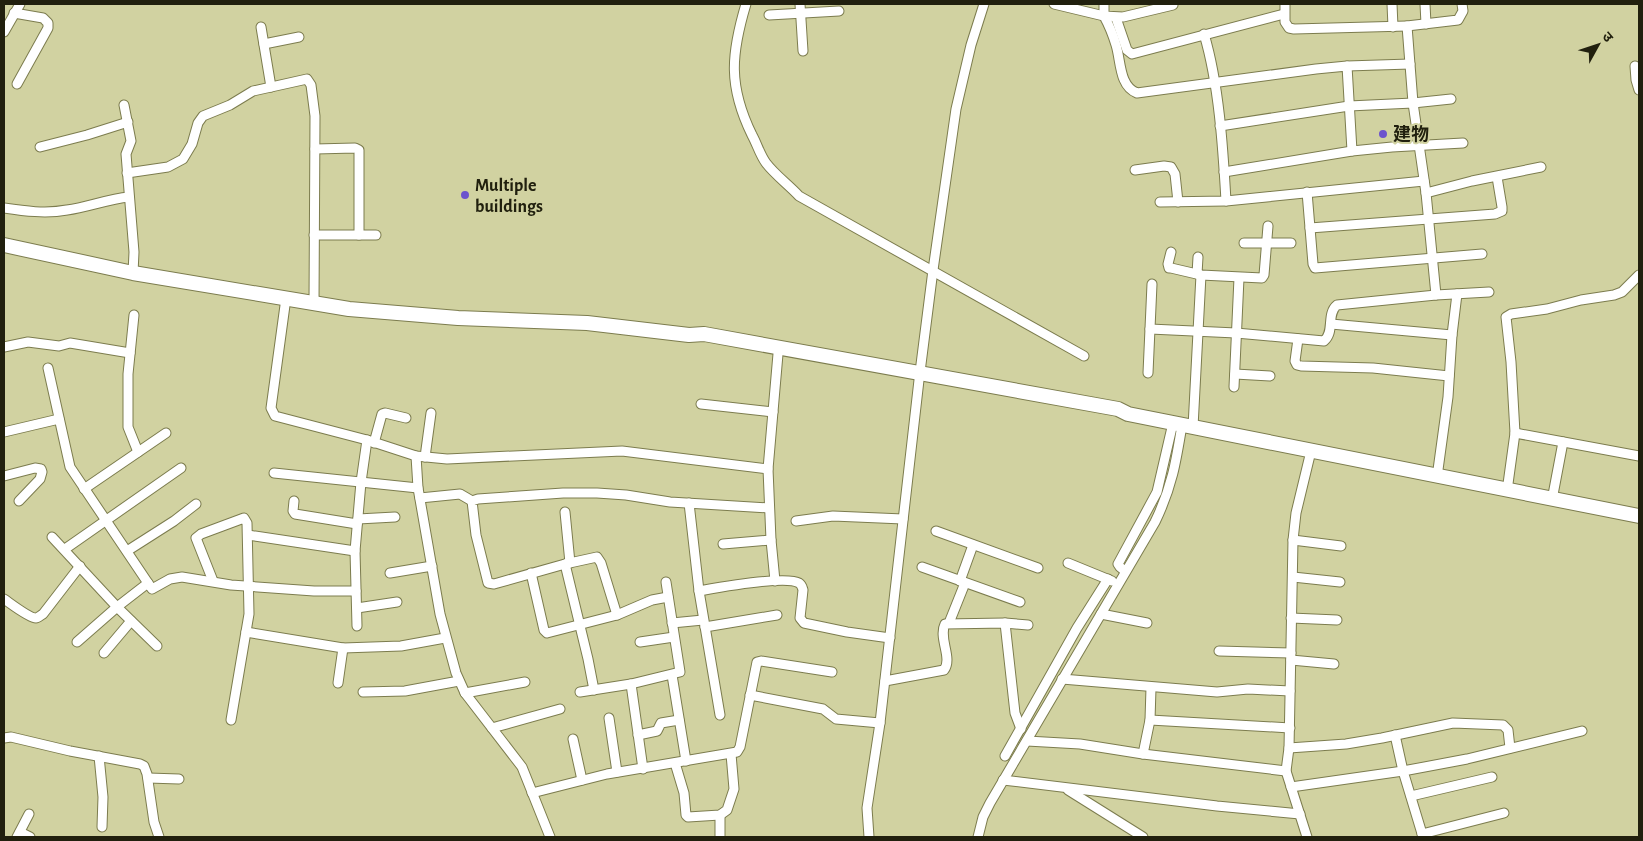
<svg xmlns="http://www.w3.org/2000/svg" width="1643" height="841" font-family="'Alegreya Sans','Noto Sans SC','Noto Sans Devanagari',sans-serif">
	<rect width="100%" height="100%" fill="#d1d2a1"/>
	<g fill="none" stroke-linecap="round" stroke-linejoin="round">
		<defs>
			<g id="minor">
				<path d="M746 4C731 54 728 86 752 135 757 144 760 155 766 163 775 175 789 185 799 196L1084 356"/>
				<polyline points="800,4 803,51"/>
				<path d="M1054 4 1104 16C1109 25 1113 35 1116 45 1121 61 1119 86 1137 93L1316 69 1347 66 1352 151"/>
				<polyline points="1104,4 1104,16 1123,17 1173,5"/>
				<polyline points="1285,4 1285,22 1289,28 1294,29 1407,26"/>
				<polyline points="1392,4 1393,27"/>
				<polyline points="1425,4 1426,24"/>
				<polyline points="14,13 43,18 48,23 48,28 17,84"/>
				<polyline points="769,15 839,11"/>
				<polyline points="1116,18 1127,50 1132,54 1284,14"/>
				<polyline points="261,27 271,87"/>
				<polyline points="4,32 20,4"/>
				<path d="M1204 34C1219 84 1223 148 1226 201"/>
				<polyline points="264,44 299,37"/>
				<polyline points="1347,66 1410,64"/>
				<polyline points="1635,66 1636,80 1639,90"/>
				<polyline points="1451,99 1413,103 1407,26 1458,20 1463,11 1462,4"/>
				<polyline points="124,105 131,141 126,154 134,252 133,273"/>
				<polyline points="1220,126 1349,106 1413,103 1426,193 1436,295"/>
				<polyline points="40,147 87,135 128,122"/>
				<polyline points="315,149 355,148 359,150 359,235"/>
				<polyline points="1135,170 1164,166 1171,167 1175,174 1178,202"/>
				<polyline points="1224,172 1352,151 1392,147 1463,143"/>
				<polyline points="127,173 168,167 183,159 192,144 198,123 203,116 230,105 253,91 307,79 311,85 315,116 314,303"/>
				<polyline points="1307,192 1313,264 1315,268 1482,254"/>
				<polyline points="1426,193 1472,181 1541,167"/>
				<polyline points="1160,202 1226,201 1424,181"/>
				<path d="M4 208C24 211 46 214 67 210 88 207 108 199 129 197"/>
				<polyline points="1310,228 1495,214 1502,211 1502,207 1497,177"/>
				<polyline points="314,235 376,235"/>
				<polyline points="1244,243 1291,243"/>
				<polyline points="1171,252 1168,264 1169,268 1171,268 1201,275 1262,278 1264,275 1268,226"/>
				<polyline points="1197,274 1198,257"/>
				<polyline points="286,298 271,408 275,416 367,440 416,456 447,459 622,451 768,469 771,540 775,581"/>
				<polyline points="134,315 128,374 128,427 138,452"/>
				<polyline points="1331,324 1452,335"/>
				<path d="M1150 329 1236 333 1324 341C1335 332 1326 314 1337 305L1436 295 1489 292"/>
				<polyline points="1298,339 1295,361 1297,365 1301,366 1373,368 1449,376"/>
				<polyline points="4,347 28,342 59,346 70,343 130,353"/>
				<polyline points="48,368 70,467 152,589 170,579 182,577 231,585 314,591 356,591"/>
				<polyline points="1148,373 1152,284"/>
				<polyline points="1235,374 1270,376"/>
				<polyline points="1234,387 1239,278"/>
				<polyline points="701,404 773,412"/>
				<polyline points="1193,427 1201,275"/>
				<polyline points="4,432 59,419"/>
				<polyline points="1515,433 1639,456"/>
				<polyline points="374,443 382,414 385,413 406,418"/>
				<polyline points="416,456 418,488 440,614 456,673 465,693 522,767 550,837"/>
				<polyline points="425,457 431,413"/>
				<polyline points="768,469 778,354"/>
				<polyline points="274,473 418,488"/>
				<polyline points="4,476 35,468 41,469 42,472 40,479 19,501"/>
				<polyline points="1437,477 1448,397 1452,335 1457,294"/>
				<polyline points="84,489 166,433"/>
				<polyline points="1507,491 1515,433 1511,362 1506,317 1511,314 1547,309 1581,300 1614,295 1622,292 1639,275"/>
				<polyline points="420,498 460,494 472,501"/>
				<polyline points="1552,500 1563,442"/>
				<polyline points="294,501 293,511 295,514 357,524"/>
				<polyline points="689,503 699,591 720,715"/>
				<polyline points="565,512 570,563"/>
				<polyline points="358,519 395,517"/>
				<polyline points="796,521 833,516 903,519"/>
				<polyline points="936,531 1038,568"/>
				<polyline points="248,535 355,551"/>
				<polyline points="52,537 117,607 157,646"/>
				<polyline points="1293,540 1341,546"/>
				<polyline points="723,544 771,540"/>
				<polyline points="65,549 181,468"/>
				<polyline points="127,551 174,521 196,504"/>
				<polyline points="1068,563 1112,581"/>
				<polyline points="565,564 588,659 594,690"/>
				<polyline points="922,567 1020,602"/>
				<polyline points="1125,571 1120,567 1118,564 1157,492 1173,423"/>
				<polyline points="390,573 432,566"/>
				<polyline points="531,573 544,630 547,633 617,615 652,600 668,597"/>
				<polyline points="1293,577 1340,582"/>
				<polyline points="213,581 196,538 201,534 244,518 247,523 249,614 231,720"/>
				<polyline points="960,581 973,545"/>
				<path d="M699 591C716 588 786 575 799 583 802 585 802 587 803 590L800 618 804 623 847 632 890 638"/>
				<path d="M4 599C10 603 29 618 36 618 38 618 41 615 43 614L80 566"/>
				<polyline points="357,608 397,602"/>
				<polyline points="1101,614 1147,623"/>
				<polyline points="617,615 601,563 597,557 565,564 494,584 488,583 476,535 472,501 478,499 563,493 597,493 626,495 670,502 769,508"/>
				<polyline points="1291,618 1337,620"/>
				<polyline points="672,623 703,620"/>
				<polyline points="949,623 965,583"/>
				<polyline points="1005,623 1015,713 1021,729"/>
				<polyline points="357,626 355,551 361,482 367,440"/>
				<polyline points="705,627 777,615"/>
				<polyline points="246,632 343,648 401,646 445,638"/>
				<polyline points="77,642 117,607 148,583"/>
				<polyline points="640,642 674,637"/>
				<polyline points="1219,651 1291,653"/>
				<polyline points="104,653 131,621"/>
				<polyline points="1291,660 1334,664"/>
				<polyline points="672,675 686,761"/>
				<polyline points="1062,679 1217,692 1248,689 1290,691"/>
				<path d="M885 681 944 670C953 658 938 638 945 624L1005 623 1028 625"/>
				<polyline points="338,683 343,648"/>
				<polyline points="631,684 643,769"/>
				<polyline points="363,692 405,691 459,681"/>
				<polyline points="580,692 631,684 680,672 666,582"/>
				<polyline points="465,693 525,682"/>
				<polyline points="750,695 823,709 836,719 880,723"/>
				<polyline points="609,718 617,772"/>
				<polyline points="1150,720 1290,728"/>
				<polyline points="492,728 560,709"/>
				<polyline points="638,735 657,731 661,723 679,720"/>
				<polyline points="1395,735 1403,771 1423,837"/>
				<polyline points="4,738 11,737 70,751 140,764 144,766 147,774 154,822 159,837"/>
				<polyline points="573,739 582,780"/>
				<polyline points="1027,741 1080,744 1143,754 1286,771"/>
				<polyline points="1289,748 1346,744 1382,738 1453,723 1503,725 1508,730 1510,748"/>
				<polyline points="1143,754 1150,720 1151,688"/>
				<polyline points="99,756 103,797 102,827"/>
				<polyline points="1005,756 1077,628 1108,579"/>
				<polyline points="675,763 684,793 686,815 688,817 720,815 727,810 734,789 731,754"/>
				<polyline points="148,778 179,779"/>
				<polyline points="1003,780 1217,806 1300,814"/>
				<polyline points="1291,787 1403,771 1467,759 1582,731"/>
				<polyline points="1068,790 1143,837"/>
				<polyline points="532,793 607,774 737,752 740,747 757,662 761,661 832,672"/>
				<polyline points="1411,796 1492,777"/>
				<polyline points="20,832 30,837"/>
				<polyline points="1422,834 1504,813"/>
				<polyline points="17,837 29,814"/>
				<polyline points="720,837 720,815"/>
				<polyline points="869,837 867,808 880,723 919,380 933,270 956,109 971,45 984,4"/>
				<path d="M978 837 983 817 990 803 1155 522C1172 487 1176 462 1182 425"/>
				<polyline points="1307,837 1286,771 1289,748 1293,540 1296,513 1311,451"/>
			</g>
			<polyline id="highway" points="4,245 133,273 349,309 458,318 587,323 689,335 704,334 1118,409 1128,414 1639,516"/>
		</defs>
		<use href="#minor" stroke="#7c7c4e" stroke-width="11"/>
		<use href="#highway" stroke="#7c7c4e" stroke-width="16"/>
		<use href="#minor" stroke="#fff" stroke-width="9"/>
		<use href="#highway" stroke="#fff" stroke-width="14"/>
	</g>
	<g fill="#6c53cd" stroke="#d1d2a1" stroke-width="2">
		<circle cx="1383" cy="134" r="5"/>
		<circle cx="465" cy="195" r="5"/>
	</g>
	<g text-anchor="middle" stroke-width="4" stroke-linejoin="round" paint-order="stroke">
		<g font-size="18" font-weight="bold" fill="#21200e" stroke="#d1d2a1" text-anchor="start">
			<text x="1393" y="140">建物</text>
			<text x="475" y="191">Multiple<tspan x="475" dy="21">buildings</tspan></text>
		</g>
	</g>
	<rect width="1643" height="841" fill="none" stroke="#21200e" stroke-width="10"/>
	<g transform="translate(1598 45) rotate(50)" stroke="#d1d2a1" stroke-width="4" paint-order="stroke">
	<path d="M0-4L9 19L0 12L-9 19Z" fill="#21200e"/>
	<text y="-8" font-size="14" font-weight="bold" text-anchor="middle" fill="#21200e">उ</text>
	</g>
</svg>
